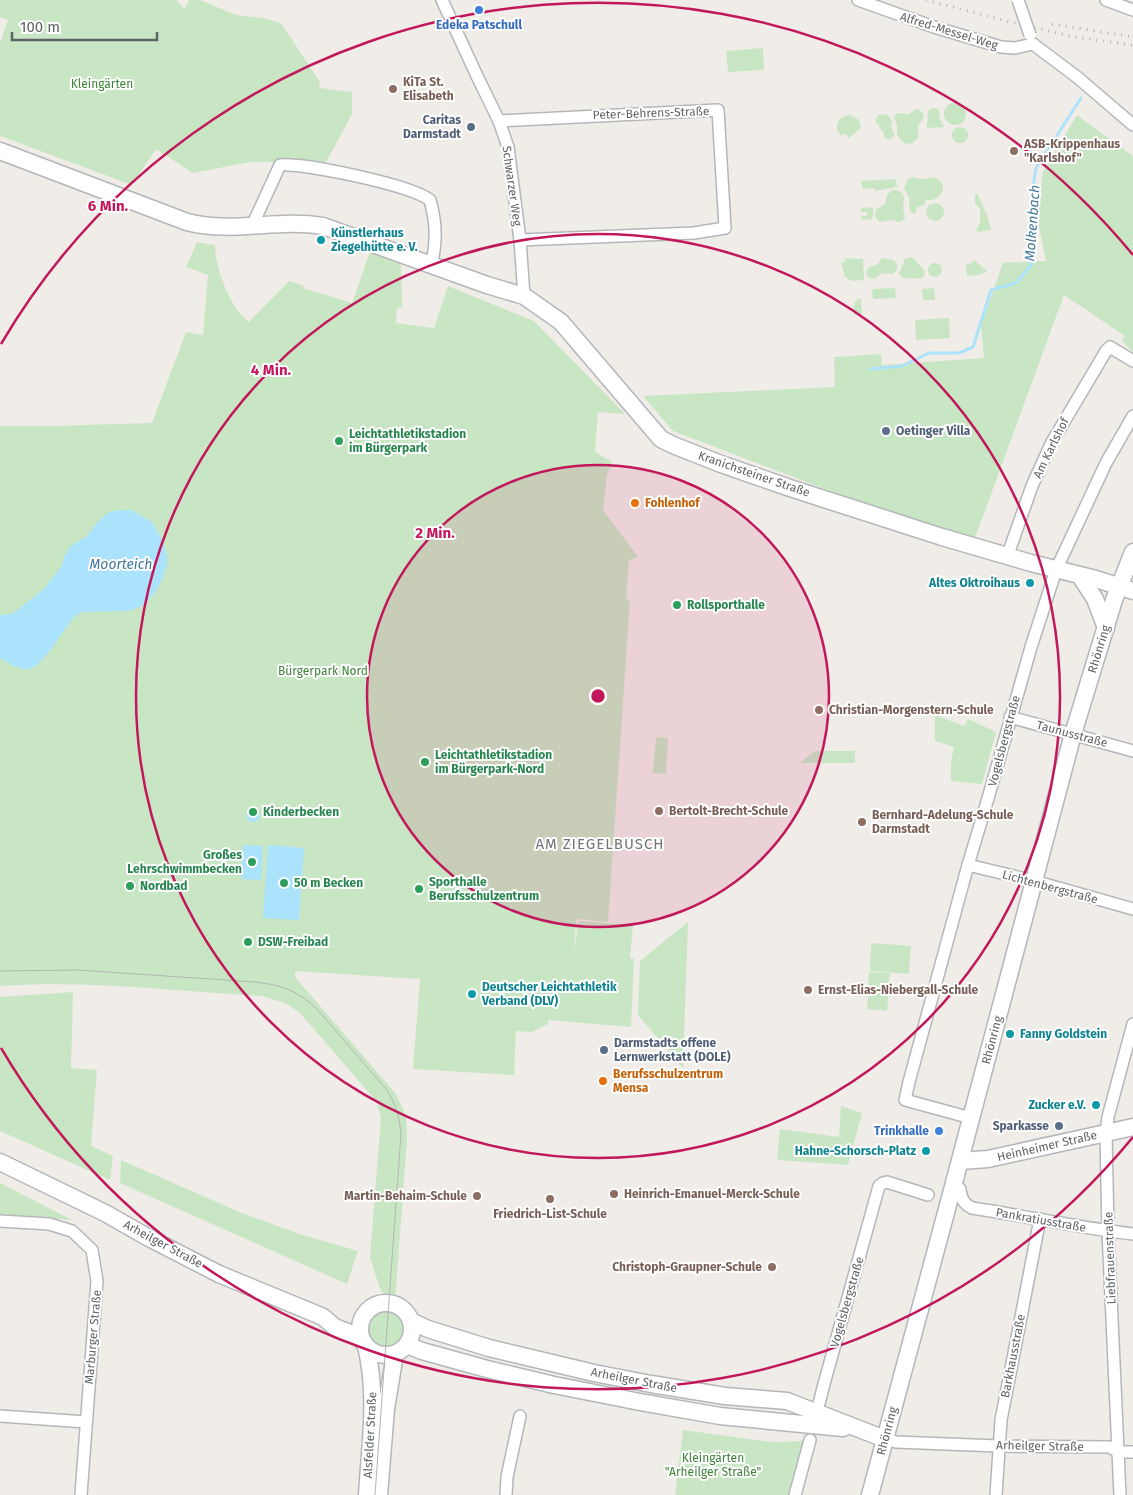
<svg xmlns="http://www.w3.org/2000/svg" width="1133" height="1495" font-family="'Fira Sans',sans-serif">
	<rect width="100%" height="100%" fill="#f0ece7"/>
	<g fill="#c9e6c4">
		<polygon points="0,0 176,0 185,9 189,0 200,0 236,15 264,18 281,23 320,82 319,88 352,92 352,114 325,164 310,162 250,162 193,173 156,149 132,185 0,136 0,43 8,20 0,17"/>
		<polygon points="763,48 764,70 728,72 726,51"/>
		<circle cx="955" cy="114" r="11"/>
		<polygon points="932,108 939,109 940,119 944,127 927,128 928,111"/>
		<polygon points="916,109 920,110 924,115 923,119 918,126 918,138 912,143 905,144 899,138 897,135 897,125 894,117 897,113 909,114"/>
		<polygon points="883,114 888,115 892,121 891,127 895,134 890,140 885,138 883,131 879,128 879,124 875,122 878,115"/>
		<path d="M850 115 859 120 861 128 849 138H848L846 134H843L842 137 837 130C836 121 841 116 850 115Z"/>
		<polygon points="1077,115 1133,156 1133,352 1122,341 1125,336 1064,295 975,538 944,529 830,491 673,431 643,396 835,387 834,357 881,354 882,365 984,358 981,325 1003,263 1046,261 1037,218 1043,172"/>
		<circle cx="960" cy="135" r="8"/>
		<path d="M913 177C916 178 919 179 921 179 927 179 932 175 938 179 950 188 939 202 926 200L924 205 917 207 915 214 912 213 909 208V197L904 188 907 180Z"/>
		<polygon points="896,179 897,187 875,191 874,188 863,189 861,181"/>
		<polygon points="892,190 900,191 904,197 903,208 905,219 899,222 892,220 880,222 875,217 876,210 885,204 887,195"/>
		<polygon points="977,193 987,215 991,230 979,232 976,230 980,223 980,209 975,203 975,195"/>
		<circle cx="935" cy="212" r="9"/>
		<polygon points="873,207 873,215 872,219 863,220 861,216 867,216 867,212 861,212 861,208"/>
		<path d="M197 242 215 245C215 268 230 308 249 322L289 281 304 286 303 288 352 303 371 249 401 259 402 307 397 308 396 323 434 328 448 286 534 321 625 414 598 412 595 452 612 462 607 475 603 510 638 557 629 560 626 599 630 600 608 922 576 919 574 955 578 921 633 925 630 958 634 959 631 1027 548 1020V1024L532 1032 516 1031 514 1075 413 1069 420 979 295 971V977L396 1094 406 1116 407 1140 395 1301 386 1298 379 1286 370 1257 381 1117 377 1102 300 1013 285 1003 262 996C175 991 87 980 0 986V426H51L152 423 186 332 203 335 208 275 186 267Z"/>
		<polygon points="912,257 925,271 924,276 920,279 911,278 904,279 899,274 905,259"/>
		<polygon points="845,258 863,259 864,280 852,281 845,277 841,262 845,262"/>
		<polygon points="882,258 893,260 897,264 897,270 892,274 882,273 875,279 869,278 866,273 868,268 878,264"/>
		<polygon points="974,260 987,271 979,275 967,276 966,264 970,264"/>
		<circle cx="935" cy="270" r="7"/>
		<polygon points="895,288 896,298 873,299 872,289"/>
		<polygon points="934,288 935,300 923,300 922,289"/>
		<polygon points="858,299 861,299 862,314 854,315 854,303"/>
		<polygon points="949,318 950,338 916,340 915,320"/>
		<polygon points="935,715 964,726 968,719 996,732 982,784 951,781 951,761 954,747 935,741"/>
		<polygon points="656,737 668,738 666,774 653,773"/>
		<polygon points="815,751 855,751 855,763 800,763"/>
		<polygon points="688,922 683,1068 638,1015 640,961"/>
		<polygon points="871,943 911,946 909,974 870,971"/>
		<polygon points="869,972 890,973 887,1011 867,1009"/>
		<polygon points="73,992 71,1068 97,1070 91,1146 113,1156 110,1180 0,1131 0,997"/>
		<polygon points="841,1106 862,1113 848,1165 777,1160 780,1129 839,1137"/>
		<polygon points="121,1160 237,1211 299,1234 358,1251 347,1284 120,1183"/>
		<polygon points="0,1183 72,1220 0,1214"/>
		<circle cx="384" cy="1329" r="19"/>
		<polygon points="683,1430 772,1442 804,1441 792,1495 675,1495"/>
	</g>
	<g fill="#abe3fc">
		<polygon points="119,510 131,510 152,522 163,542 168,560 163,578 155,593 142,606 128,611 82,612 73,618 49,652 38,664 28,670 13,666 0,658 0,615 12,614 43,590 62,566 64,557 71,546 86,537 98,522 109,512"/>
		<circle cx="253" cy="815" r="7"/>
		<polygon points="243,845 263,846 261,880 241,879"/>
		<polygon points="268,845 304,848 299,920 263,918"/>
	</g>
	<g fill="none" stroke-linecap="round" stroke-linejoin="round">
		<polyline stroke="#abe3fc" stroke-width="3" points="870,369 902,366 929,353 959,353 973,347 991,290 1016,283 1031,265 1028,238 1035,219 1032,195 1036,168 1081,98"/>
		<defs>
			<g id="street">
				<polyline points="442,0 477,76 499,121 508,147 520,240 524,296"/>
				<polyline points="858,0 934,27 1001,47 1015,48 1033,44"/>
				<polyline points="1106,0 1133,10"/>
				<polyline points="1033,44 1077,77 1133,125"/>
				<polyline points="499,121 718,110 725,228 694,233 520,240"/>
				<path d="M252 226 280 165C306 163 410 185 430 200 436 221 437 244 431 265"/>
				<polyline points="1007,557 1032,486 1052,442 1106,351 1110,347 1133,361"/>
				<polyline points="1010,717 1133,751"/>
				<polyline points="968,865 1034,881 1133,909"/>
				<polyline points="971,1118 905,1100 909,1082 968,865 989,795 1031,647 1056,570 1106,463 1133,416"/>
				<path d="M960 1189C961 1199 964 1204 972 1208 1026 1216 1079 1228 1133 1234"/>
				<polyline points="0,1221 49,1224 72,1231 92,1250 97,1281 81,1495"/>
				<polyline points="0,1416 86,1422"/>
				<polyline points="815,1419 824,1384 879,1186 883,1183 887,1182 928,1195"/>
				<polyline points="885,1439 896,1442 998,1446 1110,1447 1118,1452 1133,1452"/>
				<polyline points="506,1495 507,1477 520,1416"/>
				<polyline points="795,1495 810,1440"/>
				<polyline points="996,1495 1001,1420 1040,1219"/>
				<polyline points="1120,1495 1108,1231 1106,1133 1108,1117 1133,1024"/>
			</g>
			<g id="secondary">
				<path d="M0 151 187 222C232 234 278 218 323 226L487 285 524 296 561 322 661 439 673 445 721 464 790 488 942 537 1031 563 1096 579 1133 591"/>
				<polyline points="1080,576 1095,599 1106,628"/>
				<polyline points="960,1161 988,1159 1133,1127"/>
				<path d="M0 1162 105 1213 149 1238 219 1274 321 1316C327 1319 330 1324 335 1327 345 1332 353 1332 362 1340"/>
				<circle cx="386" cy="1329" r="26"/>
				<polyline points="411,1321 428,1329 489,1348 594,1373 651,1384 725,1396 787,1401 885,1439"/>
				<polyline points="407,1345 422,1351 487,1369 554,1385 640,1402 720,1416 843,1428"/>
				<path d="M366 1346C378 1396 370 1444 367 1495"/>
				<polyline points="379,1495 386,1409 395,1354"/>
				<polyline points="870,1495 951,1194 1073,734 1114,600 1133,552"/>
			</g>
		</defs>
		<use href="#street" stroke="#b4b7ba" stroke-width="14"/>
		<use href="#secondary" stroke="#b3b7ba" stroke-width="19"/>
		<use href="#street" stroke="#fff" stroke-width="11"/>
		<use href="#secondary" stroke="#fff" stroke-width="16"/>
		<path stroke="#b3b4b4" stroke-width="1" d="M0 971 77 970 255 982C282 985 298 991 317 1009L386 1089C396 1103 399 1117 401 1134L375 1495"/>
		<g stroke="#b3b4b4" stroke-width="3" stroke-dasharray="1 6" stroke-linecap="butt">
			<polyline points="926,0 1018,24 1075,37 1133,45"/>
			<polyline points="1052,24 1133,37"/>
		</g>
		<defs>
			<polyline id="street-bridge" points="1018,0 1030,35"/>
		</defs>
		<use href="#street-bridge" stroke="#b4b7ba" stroke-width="14" stroke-linecap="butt"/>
		<use href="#street-bridge" stroke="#fff" stroke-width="11"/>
	</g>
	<circle cx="598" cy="696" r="231" fill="#c2185b" fill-opacity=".12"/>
	<g fill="none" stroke="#c2185b" stroke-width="2.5">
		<circle cx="598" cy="696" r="231"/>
		<circle cx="598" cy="696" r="462"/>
		<path d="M1133 1137A693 693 0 0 1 1 1048M1 344A693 693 0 0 1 1133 255"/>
	</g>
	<g fill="#3f7fe0" stroke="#fff" stroke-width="2">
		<circle cx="479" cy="10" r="5"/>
		<circle cx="939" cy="1131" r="5"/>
	</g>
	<g fill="#8d6e63" stroke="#fff" stroke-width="2">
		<circle cx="393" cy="89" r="5"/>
		<circle cx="1014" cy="151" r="5"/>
		<circle cx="819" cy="710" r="5"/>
		<circle cx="659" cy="811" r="5"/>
		<circle cx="862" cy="822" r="5"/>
		<circle cx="808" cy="990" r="5"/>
		<circle cx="614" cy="1194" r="5"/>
		<circle cx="477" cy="1196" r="5"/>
		<circle cx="550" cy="1199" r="5"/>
		<circle cx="772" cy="1267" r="5"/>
	</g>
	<g fill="#5c6f8a" stroke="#fff" stroke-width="2">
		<circle cx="471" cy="127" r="5"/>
		<circle cx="886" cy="431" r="5"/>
		<circle cx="604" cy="1050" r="5"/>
		<circle cx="1059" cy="1126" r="5"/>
	</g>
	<g fill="#0f9aa8" stroke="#fff" stroke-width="2">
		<circle cx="321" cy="240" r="5"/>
		<circle cx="1030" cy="583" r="5"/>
		<circle cx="472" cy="994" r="5"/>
		<circle cx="1010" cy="1034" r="5"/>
		<circle cx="1096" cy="1105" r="5"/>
		<circle cx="926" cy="1151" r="5"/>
	</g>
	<g fill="#2e9e5b" stroke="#fff" stroke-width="2">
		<circle cx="339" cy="441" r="5"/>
		<circle cx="677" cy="605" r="5"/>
		<circle cx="425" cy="762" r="5"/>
		<circle cx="253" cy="812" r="5"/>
		<circle cx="252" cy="862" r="5"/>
		<circle cx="284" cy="883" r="5"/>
		<circle cx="130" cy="886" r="5"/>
		<circle cx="419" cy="889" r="5"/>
		<circle cx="248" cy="942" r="5"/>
	</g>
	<g fill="#e8710a" stroke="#fff" stroke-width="2">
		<circle cx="635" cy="503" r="5"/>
		<circle cx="603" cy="1081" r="5"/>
	</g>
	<g text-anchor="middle" stroke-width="4" stroke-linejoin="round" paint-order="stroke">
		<g font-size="12" font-weight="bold" fill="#366cbe" stroke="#fff">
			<text x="479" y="29">Edeka Patschull</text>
			<text x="929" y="1135" text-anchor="end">Trinkhalle</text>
		</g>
		<g font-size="12" fill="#5e6366" stroke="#fff">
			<text transform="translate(949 31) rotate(17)" y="4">Alfred-Messel-Weg</text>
			<text transform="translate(651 113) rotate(-2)" y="4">Peter-Behrens-Straße</text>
			<text transform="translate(512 186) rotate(82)" y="4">Schwarzer Weg</text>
			<text transform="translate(1051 448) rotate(-64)" y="4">Am Karlshof</text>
			<text transform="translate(754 474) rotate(19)" y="4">Kranichsteiner Straße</text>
			<text transform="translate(1099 649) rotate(-73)" y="4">Rhönring</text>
			<text transform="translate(1072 734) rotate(15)" y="4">Taunusstraße</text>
			<text transform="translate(1004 741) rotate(-75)" y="4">Vogelsbergstraße</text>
			<text transform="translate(1050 887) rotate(15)" y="4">Lichtenbergstraße</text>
			<text transform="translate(992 1040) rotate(-75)" y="4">Rhönring</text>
			<text transform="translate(1047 1146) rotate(-13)" y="4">Heinheimer Straße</text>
			<text transform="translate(1041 1220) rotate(10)" y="4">Pankratiusstraße</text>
			<text transform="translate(163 1244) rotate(28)" y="4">Arheilger Straße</text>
			<text transform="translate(1110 1258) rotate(-92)" y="4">Liebfrauenstraße</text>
			<text transform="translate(847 1302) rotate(-74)" y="4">Vogelsbergstraße</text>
			<text transform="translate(93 1337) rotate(-85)" y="4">Marburger Straße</text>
			<text transform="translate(1013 1356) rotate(-79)" y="4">Barkhausstraße</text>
			<text transform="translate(634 1380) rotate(11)" y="4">Arheilger Straße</text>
			<text transform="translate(887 1431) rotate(-75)" y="4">Rhönring</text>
			<text transform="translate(370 1435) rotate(-87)" y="4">Alsfelder Straße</text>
			<text transform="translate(1040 1446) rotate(1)" y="4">Arheilger Straße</text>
		</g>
		<g font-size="12" font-weight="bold" fill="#785e54" stroke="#fff" text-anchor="start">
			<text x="403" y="86">KiTa St.<tspan x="403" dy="14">Elisabeth</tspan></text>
			<text x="1024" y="148">ASB-Krippenhaus<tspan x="1024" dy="14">"Karlshof"</tspan></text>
			<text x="829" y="714">Christian-Morgenstern-Schule</text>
			<text x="669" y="815">Bertolt-Brecht-Schule</text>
			<text x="872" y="819">Bernhard-Adelung-Schule<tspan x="872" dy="14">Darmstadt</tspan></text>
			<text x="818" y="994">Ernst-Elias-Niebergall-Schule</text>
			<text x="624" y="1198">Heinrich-Emanuel-Merck-Schule</text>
			<text x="467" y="1200" text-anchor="end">Martin-Behaim-Schule</text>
			<text x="550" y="1218" text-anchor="middle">Friedrich-List-Schule</text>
			<text x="762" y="1271" text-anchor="end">Christoph-Graupner-Schule</text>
		</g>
		<g font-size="12" fill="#3f8339" stroke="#fff">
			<text x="102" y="88">Kleingärten</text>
			<text x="323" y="675">Bürgerpark Nord</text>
			<text x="713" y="1462">Kleingärten<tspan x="713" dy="14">"Arheilger Straße"</tspan></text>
		</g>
		<g font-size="12" font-weight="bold" fill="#4e5e75" stroke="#fff" text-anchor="end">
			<text x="461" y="124">Caritas<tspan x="461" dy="14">Darmstadt</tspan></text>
			<text x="896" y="435" text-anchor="start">Oetinger Villa</text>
			<text x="614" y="1047" text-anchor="start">Darmstadts offene<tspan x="614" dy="14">Lernwerkstatt (DOLE)</tspan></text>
			<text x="1049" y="1130">Sparkasse</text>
		</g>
		<g font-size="12" font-weight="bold" fill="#0d838f" stroke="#fff" text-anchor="start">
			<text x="331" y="237">Künstlerhaus<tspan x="331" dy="14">Ziegelhütte e. V.</tspan></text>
			<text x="1020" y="587" text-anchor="end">Altes Oktroihaus</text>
			<text x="482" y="991">Deutscher Leichtathletik<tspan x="482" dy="14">Verband (DLV)</tspan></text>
			<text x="1020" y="1038">Fanny Goldstein</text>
			<text x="1086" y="1109" text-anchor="end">Zucker e.V.</text>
			<text x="916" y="1155" text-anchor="end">Hahne-Schorsch-Platz</text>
		</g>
		<g font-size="12" font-weight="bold" fill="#27864d" stroke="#fff" text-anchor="start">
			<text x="349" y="438">Leichtathletikstadion<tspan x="349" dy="14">im Bürgerpark</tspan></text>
			<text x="687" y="609">Rollsporthalle</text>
			<text x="435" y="759">Leichtathletikstadion<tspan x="435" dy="14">im Bürgerpark-Nord</tspan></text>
			<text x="263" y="816">Kinderbecken</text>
			<text x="242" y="859" text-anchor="end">Großes<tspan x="242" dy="14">Lehrschwimmbecken</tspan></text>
			<text x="429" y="886">Sporthalle<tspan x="429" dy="14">Berufsschulzentrum</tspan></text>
			<text x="294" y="887">50 m Becken</text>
			<text x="140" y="890">Nordbad</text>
			<text x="258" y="946">DSW-Freibad</text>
		</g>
		<g font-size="12" font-weight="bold" fill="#c56008" stroke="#fff" text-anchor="start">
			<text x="645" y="507">Fohlenhof</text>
			<text x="613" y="1078">Berufsschulzentrum<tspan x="613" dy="14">Mensa</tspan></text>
		</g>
		<g font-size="14" font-style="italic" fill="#41799c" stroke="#fff">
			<text transform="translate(1032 223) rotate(-86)" y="5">Molkenbach</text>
			<text x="121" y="569">Moorteich</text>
		</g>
		<g font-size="15" letter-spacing="1" fill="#6f7578" stroke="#fff">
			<text x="600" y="849">AM ZIEGELBUSCH</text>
		</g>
	</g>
	<circle cx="598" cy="696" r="8" fill="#c2185b" stroke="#fff" stroke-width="2.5"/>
	<g font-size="15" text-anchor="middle" font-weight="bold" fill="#c2185b" stroke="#fff" stroke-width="4" stroke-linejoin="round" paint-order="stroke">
		<text x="108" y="211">6 Min.</text>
		<text x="271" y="375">4 Min.</text>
		<text x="435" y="538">2 Min.</text>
	</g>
	<path d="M12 32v8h145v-8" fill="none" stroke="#5e6366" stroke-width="2.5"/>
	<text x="20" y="32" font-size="15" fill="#5e6366" stroke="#ffffff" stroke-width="4" paint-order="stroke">100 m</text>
</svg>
